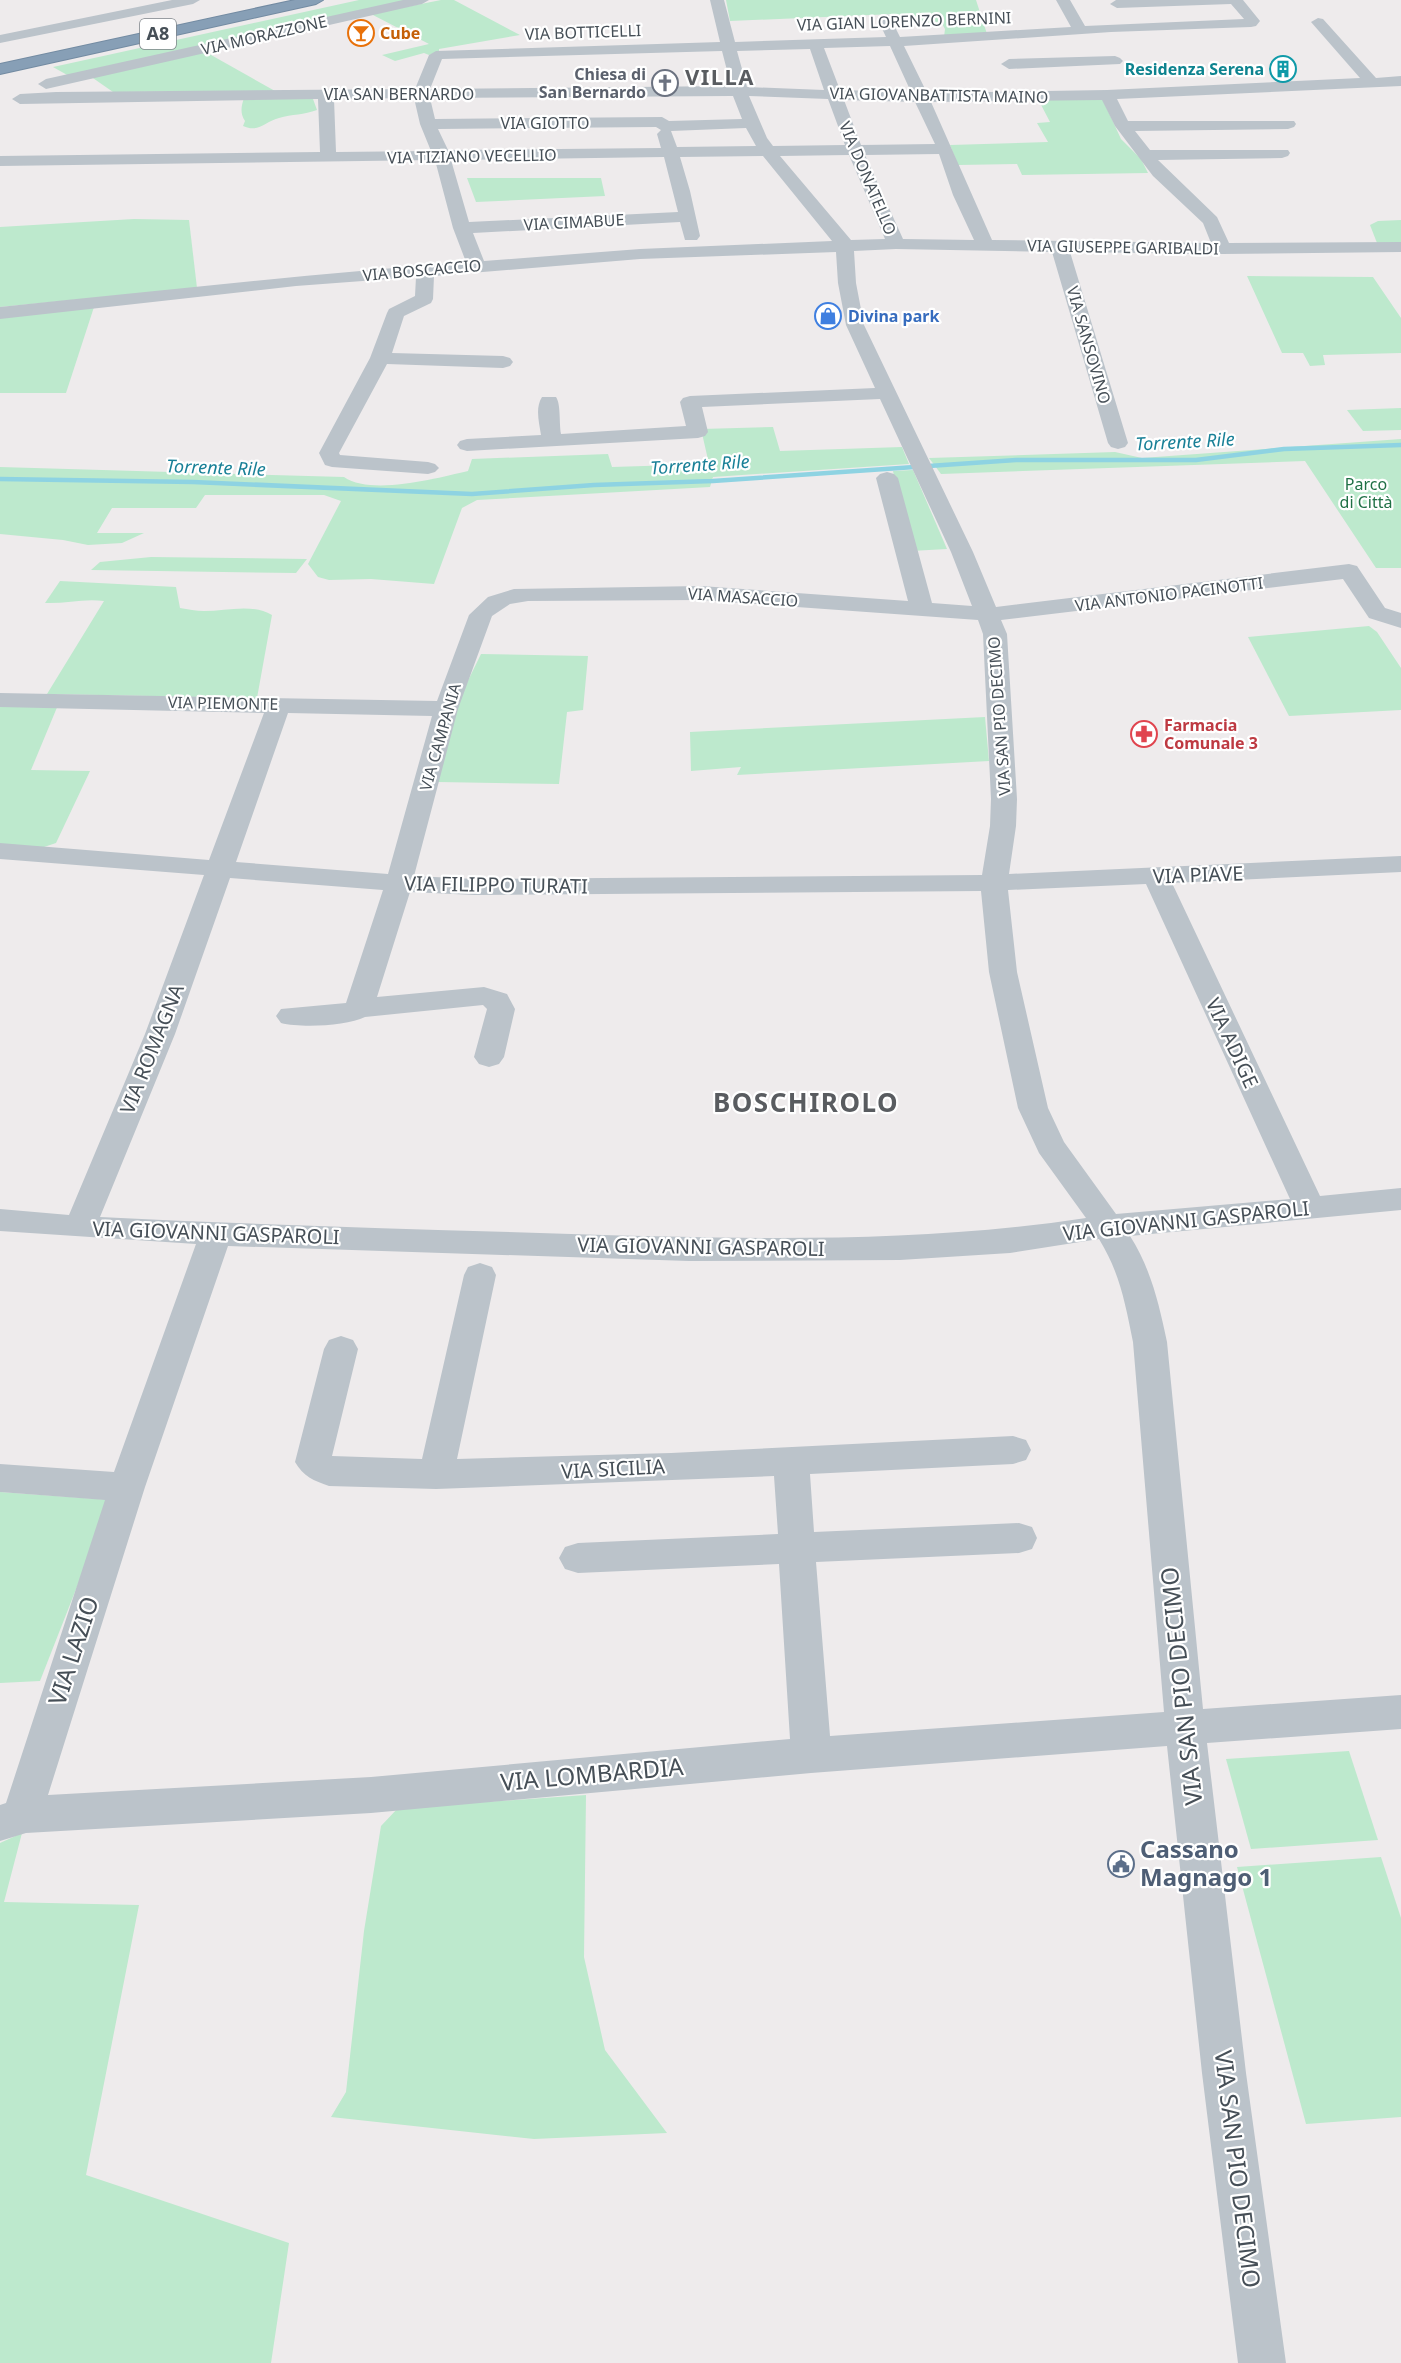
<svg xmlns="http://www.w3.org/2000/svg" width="1401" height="2363" font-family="'Noto Sans',sans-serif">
	<rect width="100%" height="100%" fill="#eeebec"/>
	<g fill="#bde9cd">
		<polygon points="359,0 409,0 69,76 53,67"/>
		<polygon points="441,0 454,0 520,35 439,49 439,51 429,55 424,53 395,61 382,55 429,44 371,14"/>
		<polygon points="726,0 976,0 987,34 944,37 945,29 941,22 896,23 894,14 730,21"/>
		<polygon points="204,51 275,91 113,92 90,76"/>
		<polygon points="1092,97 1103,100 1121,139 1141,159 1148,173 1022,175 1017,164 958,165 950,145 1048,142 1037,123 1050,122 1038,99"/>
		<path d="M244 98 313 99 317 110C304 115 292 114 279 118 264 122 259 133 243 126L245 121C240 113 241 107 244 98Z"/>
		<polygon points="467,178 601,178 605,196 476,202"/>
		<polygon points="134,219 189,220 197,288 0,307 0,227"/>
		<polygon points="1401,220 1401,244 1377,243 1370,225 1378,221"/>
		<polygon points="1247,276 1373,277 1401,318 1401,353 1323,355 1325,365 1310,366 1303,353 1282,353"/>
		<polygon points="94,307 66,393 0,393 0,318"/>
		<polygon points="1401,408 1401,430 1363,431 1347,410"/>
		<path d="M773 427 780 451 902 447 909 464 713 477 710 487 477 500 462 508 434 584 371 579 329 580 318 577 308 564 341 501 324 495H205L196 508H112L97 533H144L122 543 88 545 63 540 0 534V467L344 477C372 496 437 478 468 471L472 459 608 454 612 467 709 464 701 429Z"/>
		<polygon points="1401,439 1401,568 1376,568 1305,461 941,474 929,458 1115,452 1142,458"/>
		<polygon points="913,470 947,549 911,551 893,471"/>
		<polygon points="151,557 307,559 296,573 91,570 100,562"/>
		<path d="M60 581 176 587 180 608C188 609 196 611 204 611 227 611 251 603 272 615L257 698 47 694 104 601C84 598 65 604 45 603Z"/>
		<polygon points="1369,626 1377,632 1401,668 1401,710 1289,716 1248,637"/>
		<polygon points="481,654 588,656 583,710 567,712 559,784 438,782 459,699"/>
		<polygon points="0,705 58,705 31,770 90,771 56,843 41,848 0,845"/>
		<polygon points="985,717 989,761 737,775 741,767 691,771 690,732"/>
		<polygon points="0,1492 111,1500 40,1681 0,1683"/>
		<polygon points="1349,1751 1378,1840 1251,1849 1226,1759"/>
		<polygon points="586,1795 584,1957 605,2050 667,2133 534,2139 331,2117 346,2092 364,1931 381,1826 398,1808"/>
		<polygon points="22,1833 4,1902 139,1905 86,2175 289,2243 271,2363 0,2363 0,1843"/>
		<polygon points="1381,1857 1401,1918 1401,2117 1306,2124 1237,1867"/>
	</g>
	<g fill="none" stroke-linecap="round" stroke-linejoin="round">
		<polyline stroke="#8ed3e2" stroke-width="4.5" points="0,479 193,482 472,494 594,485 713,481 1016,460 1196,460 1284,449 1401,445"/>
		<defs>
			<polygon id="highway" points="295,0 323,0 316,4 0,74 0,64"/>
		</defs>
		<use href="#highway" stroke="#738ba2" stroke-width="2"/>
		<g fill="#bbc3ca" fill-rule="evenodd">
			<polygon points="172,0 200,0 193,4 0,43 0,35"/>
			<polygon points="403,0 429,0 422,4 46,89 38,84 46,79"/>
			<path d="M710 0H724L735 42 886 37 877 18 884 14 889 15 900 37 1071 27 1056 0H1070L1085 26 1244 19 1231 4 1117 8 1110 4 1116 0H1243L1260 21 1256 26 1251 27 1111 32 904 46 927 93 1107 90 1360 78 1311 22 1318 18 1323 19 1376 78 1401 76V86L1117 99 1128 121H1294L1296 124 1294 127 1288 129 1135 131 1150 150H1288L1290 153 1288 156 1282 158 1158 160 1217 217 1229 243 1401 242V252L1222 254 1070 252 1128 443 1125 447 1118 449 1111 447 1108 443 1052 252 896 249 854 251 856 283 864 325 973 552 996 607 1349 564 1357 566 1385 608 1401 613V628L1369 618 1343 579 1001 620 1007 634 1017 799 1016 826 1009 874 1401 856V872L1172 883 1320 1196 1401 1188V1210L1130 1236C1151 1269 1159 1304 1167 1342L1203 1709 1401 1695V1729L1207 1743 1246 2073 1286 2363H1238L1202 2073 1167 1746 811 1773 371 1813 26 1833 0 1841V1805L6 1803 105 1500 0 1492V1464L114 1472 196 1244 0 1231V1209L69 1215 145 1034 204 875 0 859V843L209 860 264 713 0 707V693L437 701 469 615 488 597 514 589 701 586 908 601 876 478 880 474 887 472 894 474 898 478 932 603 972 606 951 552 880 399 702 407 708 432 705 436 698 438 467 451 460 449 457 445 460 441 467 439 541 435C539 422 535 408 542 397H556C561 404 559 423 561 434L686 426 680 402 683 398 690 396 875 388 846 325 838 283 836 252 640 259 434 276 433 299 431 303 404 316 392 353 503 356 510 358 513 362 510 366 503 368 387 364 339 453 340 455 428 462 435 464 439 468 435 472 428 474 332 467 325 465 319 453 370 358 387 313 389 309 415 296 416 277 296 286 0 319V307C155 291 312 274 466 262L453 228 435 160 0 166V156L320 152 318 99 20 104 12 99 20 94 56 92 415 89 429 55 436 51 720 42ZM890 46 911 92 840 90 824 48ZM810 49 824 90 747 87 737 51ZM722 51 731 86 430 89 442 59ZM731 96H733L742 119 669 121 662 117 435 119 430 98ZM749 96 828 99 845 145 773 146 767 138ZM414 98 420 124 431 151 336 152 334 99ZM844 100 915 102 935 144 861 145ZM1102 100 1115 126 1153 176 1203 223 1211 243 992 240 931 102ZM656 127 661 130 657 134 661 148 448 150 438 129ZM746 128 756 146 677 147 671 131ZM939 154 953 195 974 240 903 239 865 155ZM849 155 885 239 851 240 780 156ZM763 156 832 241 640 249 484 261 473 233 680 222 685 240H697L700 236 690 191 680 157ZM664 157 678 212 469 222 451 160ZM701 600 978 620 983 634 991 799 990 826 982 875 475 879 414 876 458 709 492 616 510 604 528 601ZM288 713 432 716 388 874 236 862ZM230 878 383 890 346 1003 281 1009 276 1016 281 1023C301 1028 347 1026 365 1017L483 1005 487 1009 474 1057 479 1064 489 1067 499 1064 504 1057 515 1009 507 994 484 987 377 997 410 892 475 895 981 891 989 972 1018 1108 1039 1153 1086 1218C915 1244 743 1239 571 1234 414 1229 257 1225 100 1217L175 1034ZM1146 884 1290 1199 1116 1214 1064 1142 1048 1108 1017 972 1008 890ZM1099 1239C1120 1273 1125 1303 1133 1342L1164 1712 830 1736 816 1562 1019 1553 1032 1549 1037 1538 1032 1527 1019 1523 814 1532 810 1474 1013 1464 1026 1460 1031 1450 1026 1440 1013 1436 671 1453 457 1459 496 1275 492 1267 480 1263 468 1267 464 1275 422 1459 332 1456 358 1349 353 1340 341 1336 329 1340 324 1349 295 1462C303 1476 314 1481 329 1486L436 1489 774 1476 778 1534 578 1543 565 1547 559 1558 565 1569 578 1573 779 1564 790 1739 371 1777 48 1795 145 1487 228 1246 689 1261 900 1260 1010 1253Z"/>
			<polygon points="1115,56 1120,58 1123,61 1120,64 1009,69 1001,64 1009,59"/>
		</g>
		<use href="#highway" fill="#879fb6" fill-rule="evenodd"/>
	</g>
	<defs>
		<symbol id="bar-ring" viewBox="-11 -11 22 22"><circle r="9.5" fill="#fff" stroke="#e8710a" stroke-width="1.5"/><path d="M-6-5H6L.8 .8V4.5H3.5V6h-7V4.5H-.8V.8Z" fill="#e8710a"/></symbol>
		<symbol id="building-ring" viewBox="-11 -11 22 22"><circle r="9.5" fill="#fff" stroke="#0f9aa8" stroke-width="1.5"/><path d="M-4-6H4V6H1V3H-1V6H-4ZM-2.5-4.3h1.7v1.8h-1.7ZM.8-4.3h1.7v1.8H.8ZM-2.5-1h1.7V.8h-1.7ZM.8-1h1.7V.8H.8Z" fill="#0f9aa8"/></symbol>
		<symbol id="church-ring" viewBox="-11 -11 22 22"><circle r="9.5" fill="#fff" stroke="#6b7280" stroke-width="1.5"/><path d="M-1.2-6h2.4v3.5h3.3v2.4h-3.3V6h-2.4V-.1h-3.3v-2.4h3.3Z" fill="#6b7280"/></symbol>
		<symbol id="shop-ring" viewBox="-11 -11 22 22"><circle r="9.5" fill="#fff" stroke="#3f7fe0" stroke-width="1.5"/><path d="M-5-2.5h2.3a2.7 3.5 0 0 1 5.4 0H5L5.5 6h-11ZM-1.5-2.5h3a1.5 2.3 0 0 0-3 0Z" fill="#3f7fe0"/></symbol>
		<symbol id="pharmacy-ring" viewBox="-11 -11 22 22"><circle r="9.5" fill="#fff" stroke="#e0444e" stroke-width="1.5"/><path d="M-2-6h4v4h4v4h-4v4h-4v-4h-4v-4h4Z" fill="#e0444e"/></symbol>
		<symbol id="civic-ring" viewBox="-11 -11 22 22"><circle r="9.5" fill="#fff" stroke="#5c6f8a" stroke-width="1.5"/><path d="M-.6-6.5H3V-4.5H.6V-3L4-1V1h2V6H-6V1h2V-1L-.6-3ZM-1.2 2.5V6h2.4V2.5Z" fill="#5c6f8a"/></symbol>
	</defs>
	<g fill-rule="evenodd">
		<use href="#bar-ring" x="346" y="18" width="30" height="30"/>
		<use href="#building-ring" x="1268" y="54" width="30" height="30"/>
		<use href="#church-ring" x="650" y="68" width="30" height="30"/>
		<use href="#shop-ring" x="813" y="301" width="30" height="30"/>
		<use href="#pharmacy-ring" x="1129" y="719" width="30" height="30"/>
		<use href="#civic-ring" x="1106" y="1849" width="30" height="30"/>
	</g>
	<g text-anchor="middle" stroke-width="4.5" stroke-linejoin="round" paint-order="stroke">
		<g font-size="16" fill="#464f57" stroke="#fff">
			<text transform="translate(904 21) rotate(-2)" y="6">VIA GIAN LORENZO BERNINI</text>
			<text transform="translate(583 32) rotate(-2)" y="6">VIA BOTTICELLI</text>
			<text transform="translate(264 35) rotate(-13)" y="6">VIA MORAZZONE</text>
			<text x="399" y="100">VIA SAN BERNARDO</text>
			<text transform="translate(939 95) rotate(1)" y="6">VIA GIOVANBATTISTA MAINO</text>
			<text x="545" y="129">VIA GIOTTO</text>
			<text transform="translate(472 156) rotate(-1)" y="6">VIA TIZIANO VECELLIO</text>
			<text transform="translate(868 178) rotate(67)" y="6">VIA DONATELLO</text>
			<text transform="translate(574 222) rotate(-3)" y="6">VIA CIMABUE</text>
			<text transform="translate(1123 247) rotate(1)" y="6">VIA GIUSEPPE GARIBALDI</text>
			<text transform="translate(422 270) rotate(-5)" y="6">VIA BOSCACCIO</text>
			<text transform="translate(1089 345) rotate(74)" y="6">VIA SANSOVINO</text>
			<text transform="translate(1169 594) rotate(-7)" y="6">VIA ANTONIO PACINOTTI</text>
			<text transform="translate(743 597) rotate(4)" y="6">VIA MASACCIO</text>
			<text transform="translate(223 703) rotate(1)" y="6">VIA PIEMONTE</text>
			<text transform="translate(999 716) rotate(-94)" y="6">VIA SAN PIO DECIMO</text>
			<text transform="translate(440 737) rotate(-74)" y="6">VIA CAMPANIA</text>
		</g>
		<g font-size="16" font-weight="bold" fill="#c56008" stroke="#fff" text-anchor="start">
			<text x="380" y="39">Cube</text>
		</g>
		<g font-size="16" font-weight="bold" fill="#0d838f" stroke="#fff" text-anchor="end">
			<text x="1264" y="75">Residenza Serena</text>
		</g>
		<g font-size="16" font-weight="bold" fill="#5b616d" stroke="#fff" text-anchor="end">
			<text x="646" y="80">Chiesa di<tspan x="646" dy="18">San Bernardo</tspan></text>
		</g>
		<g font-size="16" font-weight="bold" fill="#366cbe" stroke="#fff" text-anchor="start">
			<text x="848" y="322">Divina park</text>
		</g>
		<g font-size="16" fill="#1f7045" stroke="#fff">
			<text x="1366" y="490">Parco<tspan x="1366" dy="18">di Città</tspan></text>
		</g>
		<g font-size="16" font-weight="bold" fill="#be3a42" stroke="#fff" text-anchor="start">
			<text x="1164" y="731">Farmacia<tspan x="1164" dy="18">Comunale 3</tspan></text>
		</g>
		<rect fill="#fff" stroke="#7e8489" stroke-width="1.5" x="140" y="19" width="36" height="30" rx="4.5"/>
		<g font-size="18" font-weight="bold" fill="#464f57">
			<text x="158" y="40">A8</text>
		</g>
		<g font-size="18" font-style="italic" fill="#198097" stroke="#fff">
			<text transform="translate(1185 442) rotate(-3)" y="6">Torrente Rile</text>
			<text transform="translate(700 465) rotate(-4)" y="6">Torrente Rile</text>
			<text transform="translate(216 468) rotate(2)" y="6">Torrente Rile</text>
		</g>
		<g font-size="20" fill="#464f57" stroke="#fff">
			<text transform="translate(1198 875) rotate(-2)" y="7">VIA PIAVE</text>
			<text transform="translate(496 885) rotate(1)" y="7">VIA FILIPPO TURATI</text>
			<text transform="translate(1232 1043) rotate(65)" y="7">VIA ADIGE</text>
			<text transform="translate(152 1049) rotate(-68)" y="7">VIA ROMAGNA</text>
			<text transform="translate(1186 1221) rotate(-6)" y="7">VIA GIOVANNI GASPAROLI</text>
			<text transform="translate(216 1233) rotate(2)" y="7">VIA GIOVANNI GASPAROLI</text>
			<text transform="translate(701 1247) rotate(1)" y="7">VIA GIOVANNI GASPAROLI</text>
			<text transform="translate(613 1469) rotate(-3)" y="7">VIA SICILIA</text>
		</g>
		<g font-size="22" font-weight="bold" letter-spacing="1.5" fill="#595c60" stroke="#fff">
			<text x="720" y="85">VILLA</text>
		</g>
		<g font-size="24" fill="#464f57" stroke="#fff">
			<text transform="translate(74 1651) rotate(-72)" y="8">VIA LAZIO</text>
			<text transform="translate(1182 1686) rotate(-96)" y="8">VIA SAN PIO DECIMO</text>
			<text transform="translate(592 1775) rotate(-5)" y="8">VIA LOMBARDIA</text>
			<text transform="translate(1237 2169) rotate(83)" y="8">VIA SAN PIO DECIMO</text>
		</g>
		<g font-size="24" font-weight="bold" fill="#4e5e75" stroke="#fff" text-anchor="start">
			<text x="1140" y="1858">Cassano<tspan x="1140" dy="28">Magnago 1</tspan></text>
		</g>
		<g font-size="26" font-weight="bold" letter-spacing="1.5" fill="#595c60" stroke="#fff">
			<text x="806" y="1112">BOSCHIROLO</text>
		</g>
	</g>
</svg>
